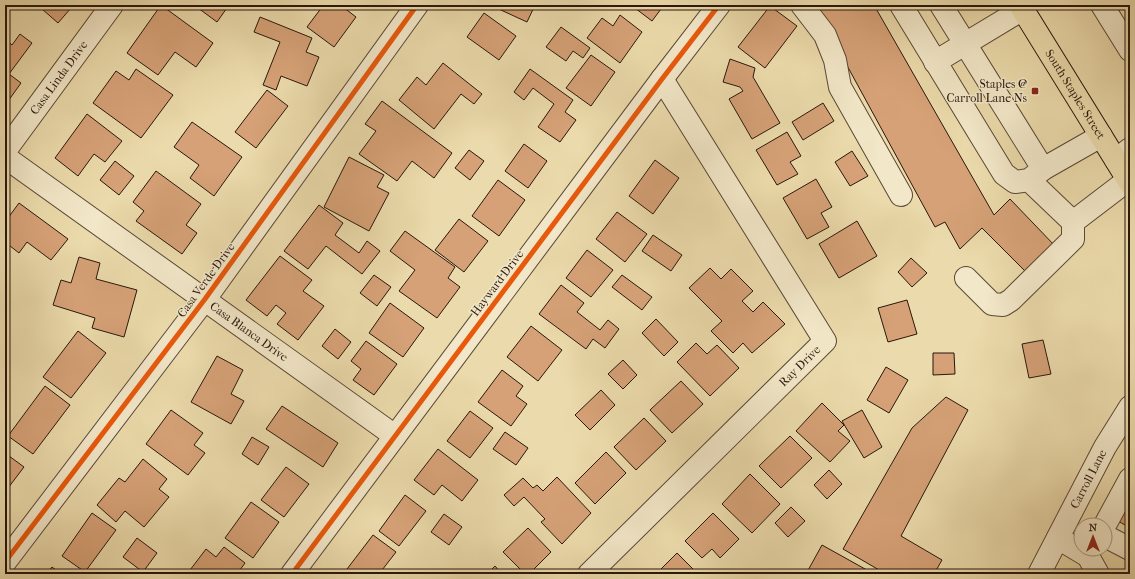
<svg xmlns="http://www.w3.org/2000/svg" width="1135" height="579" font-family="'IM FELL French Canon',serif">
	<rect width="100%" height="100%" fill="#ebdaab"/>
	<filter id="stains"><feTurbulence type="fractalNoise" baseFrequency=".005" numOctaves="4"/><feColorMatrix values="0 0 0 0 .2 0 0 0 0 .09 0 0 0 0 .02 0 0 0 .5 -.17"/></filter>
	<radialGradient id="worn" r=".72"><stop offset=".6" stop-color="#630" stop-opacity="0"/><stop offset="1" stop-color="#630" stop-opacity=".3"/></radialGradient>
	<g fill="#d6a177" stroke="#29170c">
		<polygon points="46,5 68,5 71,8 58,23 42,9"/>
		<polygon points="161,5 213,43 196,67 175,52 158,75 127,53"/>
		<polygon points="194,5 229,5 217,22"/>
		<polygon points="320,5 345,5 343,7 356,17 334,47 307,27 322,7"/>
		<polygon points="490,5 535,5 527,22"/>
		<polygon points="631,5 664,5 652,21"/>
		<polygon points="814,5 874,5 994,215 1010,199 1056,247 1028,274 982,228 960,249 945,222 935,227"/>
		<polygon points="770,6 797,26 765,68 738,47"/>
		<polygon points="484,13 516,36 499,60 467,37"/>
		<polygon points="620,15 642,32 620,63 587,38 602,18 613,26"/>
		<polygon points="260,17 312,38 306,52 319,57 307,86 281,76 276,90 263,85 280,42 254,32"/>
		<polygon points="561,27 590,48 583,58 573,51 566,61 546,47"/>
		<polygon points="20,34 32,43 9,74 21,83 6,104 5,39 12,45"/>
		<polygon points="591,55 615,72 591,106 566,88"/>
		<polygon points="730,59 755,68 753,77 780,123 752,139 729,99 743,91 740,87 723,82"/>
		<polygon points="443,63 482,94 474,104 461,94 434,129 399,100 417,77 426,85"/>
		<polygon points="136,69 173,95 141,138 93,103 116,71 129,80"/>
		<polygon points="530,69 573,100 565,112 576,120 560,142 538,127 554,104 533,88 524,100 514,92"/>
		<polygon points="267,90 288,106 256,148 235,132"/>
		<polygon points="382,101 452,153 434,178 412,161 397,181 359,154 376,131 365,124"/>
		<polygon points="823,103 834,121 803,140 792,122"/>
		<polygon points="87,114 122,141 105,162 94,154 78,176 55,158"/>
		<polygon points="192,122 242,157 214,196 190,178 199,165 174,147"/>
		<polygon points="787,132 801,156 790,162 798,174 777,185 756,150"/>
		<polygon points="524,144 547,161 528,188 505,171"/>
		<polygon points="469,150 484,161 470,180 455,168"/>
		<polygon points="852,151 868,176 850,186 835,162"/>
		<polygon points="349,157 384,175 377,187 389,193 369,231 324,207"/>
		<polygon points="655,160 679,178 653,214 629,196"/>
		<polygon points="115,161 134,176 119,195 100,180"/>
		<polygon points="156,171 201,204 186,225 197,233 182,254 136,221 144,211 133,202"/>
		<polygon points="816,179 832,207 821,213 829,227 807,239 783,198"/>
		<polygon points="498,180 525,200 499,236 472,216"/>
		<polygon points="19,203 68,239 51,260 27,242 19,253 5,242 5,222"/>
		<polygon points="319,205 343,223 335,235 359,253 367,241 380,251 362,274 326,246 308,269 284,251"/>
		<polygon points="617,212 647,234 625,262 596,239"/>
		<polygon points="459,219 488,241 464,272 435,250"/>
		<polygon points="857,221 877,256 839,278 819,244"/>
		<polygon points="405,231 455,267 448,278 460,287 437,318 399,291 415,270 390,251"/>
		<polygon points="653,235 682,255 671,271 642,251"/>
		<polygon points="587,250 613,270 591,297 566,278"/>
		<polygon points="280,256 312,280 303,291 324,306 298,340 277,324 286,313 276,305 267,316 246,300"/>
		<polygon points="79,257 100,263 96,279 137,290 124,337 92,328 95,318 53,305 61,280 71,283"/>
		<polygon points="911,258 927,273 912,287 898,272"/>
		<polygon points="710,268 721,279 731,269 753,291 742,301 753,312 763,302 785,324 752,353 743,343 733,353 711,331 722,321 689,288"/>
		<polygon points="374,275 391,287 377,306 360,293"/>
		<polygon points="622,275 652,297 642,310 612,287"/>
		<polygon points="561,285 584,303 577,312 600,330 608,320 619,329 605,348 593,339 586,349 539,314"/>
		<polygon points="907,300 917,334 888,342 878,308"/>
		<polygon points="390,303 424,328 403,357 369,333"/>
		<polygon points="656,319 678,342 664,356 642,333"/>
		<polygon points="531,326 562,350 538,381 507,357"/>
		<polygon points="335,329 351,342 338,359 322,346"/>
		<polygon points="78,331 106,353 71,398 43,377"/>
		<polygon points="1043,340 1051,374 1029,378 1022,344"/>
		<polygon points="366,341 397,364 374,395 353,380 361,369 351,361"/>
		<polygon points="696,343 707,354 717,345 739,368 710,396 677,362"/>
		<polygon points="933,353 954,353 955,374 933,375"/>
		<polygon points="217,356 243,370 231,394 244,401 231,424 191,402"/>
		<polygon points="623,360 637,375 623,389 608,374"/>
		<polygon points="886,367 908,380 889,413 867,400"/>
		<polygon points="502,370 523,386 516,396 527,404 511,426 478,402"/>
		<polygon points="681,381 703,404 672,433 650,410"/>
		<polygon points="45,386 70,405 33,454 8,436"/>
		<polygon points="601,390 615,405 590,430 575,415"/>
		<polygon points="946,397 968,410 901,536 942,560 934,574 886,574 843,549 912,428"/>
		<polygon points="822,403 844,425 838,431 850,441 830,462 796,431"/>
		<polygon points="282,406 338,443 323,467 266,429"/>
		<polygon points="171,410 203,433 194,445 205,453 188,475 146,444"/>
		<polygon points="862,410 882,447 864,458 842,421"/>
		<polygon points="470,411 493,428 470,458 447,441"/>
		<polygon points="644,418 666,441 636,470 614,447"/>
		<polygon points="505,432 528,448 516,465 493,449"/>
		<polygon points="790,436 812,458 781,488 759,466"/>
		<polygon points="252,437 269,447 258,465 242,454"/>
		<polygon points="438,449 478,480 462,501 442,485 434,495 414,480"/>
		<polygon points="606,452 626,473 595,504 575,483"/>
		<polygon points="5,453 24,467 5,492"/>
		<polygon points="143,459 167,479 159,489 169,497 144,527 125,511 116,522 97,505 119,478 125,482"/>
		<polygon points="286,467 309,484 284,517 261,500"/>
		<polygon points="829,470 842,484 827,499 814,485"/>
		<polygon points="750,474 780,504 752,533 722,504"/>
		<polygon points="557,477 591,513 562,544 541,522 545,519 524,497 514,506 504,495 523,478 533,488 537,485 543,491"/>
		<polygon points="405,495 426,511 399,546 379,531"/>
		<polygon points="1130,499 1130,528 1118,521"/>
		<polygon points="251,502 279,522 253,558 225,538"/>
		<polygon points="791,507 805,521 788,537 775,523"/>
		<polygon points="92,513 116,530 85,572 62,556"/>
		<polygon points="713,513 739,539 720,558 712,549 702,558 685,541"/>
		<polygon points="444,514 462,527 449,545 431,532"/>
		<polygon points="528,528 551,552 529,574 525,574 503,552"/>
		<polygon points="373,535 396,552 379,574 345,574 344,573"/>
		<polygon points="137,538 157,553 143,572 123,557"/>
		<polygon points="822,545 874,574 806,574"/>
		<polygon points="224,547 245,563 237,574 187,574 206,549 216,557"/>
		<polygon points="677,553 697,573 656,574"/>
		<polygon points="495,566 502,574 487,574"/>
		<polygon points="52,567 61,574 46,574"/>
	</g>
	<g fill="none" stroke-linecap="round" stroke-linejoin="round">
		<defs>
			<g id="minor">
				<polyline points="802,5 825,35 835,60 840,87 901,195"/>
				<polyline points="901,5 1004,174 1015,182 1029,180 1043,169 1101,136"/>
				<polyline points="941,5 1043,169"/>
				<polyline points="1102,5 1130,50"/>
				<polyline points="935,62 1023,9"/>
				<path id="s1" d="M5 151 112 5"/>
				<path id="s2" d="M5 157 395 436"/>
				<polyline points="1116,160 1130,149"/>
				<polyline points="1029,180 1073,222 1128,180"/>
				<polyline points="966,278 992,304 1003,305 1011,300 1073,239 1073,222"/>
				<polyline points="1105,525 1130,479"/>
				<polyline points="1105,536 1130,549"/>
				<polyline points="1058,538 1088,556 1098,574"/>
				<polyline points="5,562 205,299 417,5"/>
				<polyline points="292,574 662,79 719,5"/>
				<path id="s3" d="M589 574 825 341 662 79"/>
				<path id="s4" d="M1039 574 1105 447 1130 407"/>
			</g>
			<g id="major">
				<path id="s5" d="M1020 5 1130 183"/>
			</g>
		</defs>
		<use href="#minor" stroke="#5a4834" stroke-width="24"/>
		<use href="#major" stroke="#29170c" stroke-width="24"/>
		<use href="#minor" stroke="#f2e7c8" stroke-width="22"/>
		<use href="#major" stroke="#ebdaab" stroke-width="22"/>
		<defs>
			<g id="cycleway">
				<polyline points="5,562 205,299 417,5"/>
				<polyline points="292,574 662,79 719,5"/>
			</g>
		</defs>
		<use href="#cycleway" stroke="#f2e7c8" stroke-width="8"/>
		<use href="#cycleway" stroke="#e8590c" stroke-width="5"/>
	</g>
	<rect fill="#8f2418" stroke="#f2e7c8" stroke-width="1.5" x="1031" y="87" width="8" height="8" rx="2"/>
	<g text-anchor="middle" stroke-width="3" stroke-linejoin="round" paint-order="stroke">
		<g font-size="12" fill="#29170c" stroke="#f2e7c8">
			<text dy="4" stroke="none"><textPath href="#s1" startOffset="91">Casa Linda Drive</textPath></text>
			<text dy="4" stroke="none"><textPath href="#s5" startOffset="105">South Staples Street</textPath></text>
			<text transform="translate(206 280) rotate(-54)" y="4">Casa Verde Drive</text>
			<text transform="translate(497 283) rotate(-53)" y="4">Hayward Drive</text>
			<text dy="4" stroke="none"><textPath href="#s2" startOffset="300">Casa Blanca Drive</textPath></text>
			<text dy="4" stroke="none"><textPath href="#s3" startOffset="296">Ray Drive</textPath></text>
			<text dy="4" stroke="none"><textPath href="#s4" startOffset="107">Carroll Lane</textPath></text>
		</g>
		<g font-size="12" fill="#29170c" stroke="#f2e7c8" text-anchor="end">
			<text x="1027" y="88">Staples @<tspan x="1027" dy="14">Carroll Lane Ns</tspan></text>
		</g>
	</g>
	<rect width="1135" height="579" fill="none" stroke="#ebdaab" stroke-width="20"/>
	<rect x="6" y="6" width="1123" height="567" fill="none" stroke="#29170c" stroke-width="2"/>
	<rect x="10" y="10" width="1115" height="559" fill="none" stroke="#29170c"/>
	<g transform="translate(1093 537)"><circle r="19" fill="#f2e7c8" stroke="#a2947d"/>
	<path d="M0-3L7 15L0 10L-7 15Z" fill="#8f2418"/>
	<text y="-6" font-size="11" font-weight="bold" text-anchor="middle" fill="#29170c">N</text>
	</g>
	<rect width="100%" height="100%" filter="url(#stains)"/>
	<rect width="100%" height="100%" fill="url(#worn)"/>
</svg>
